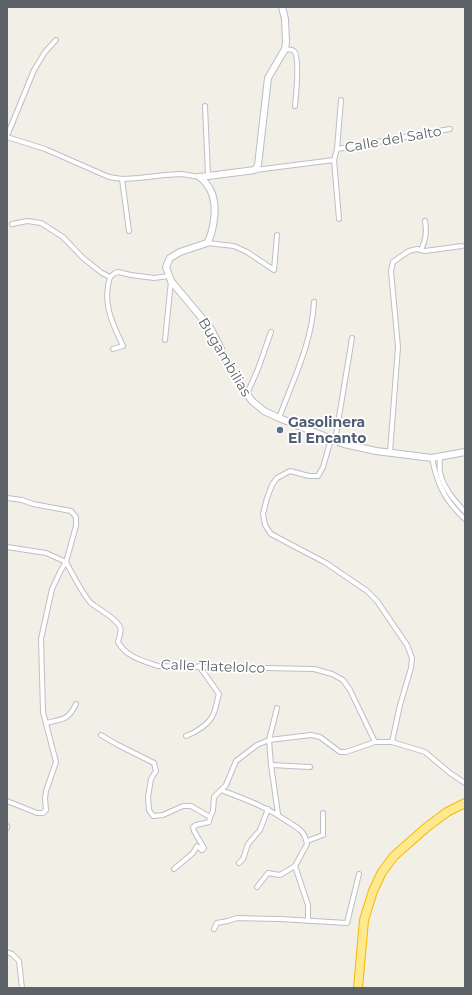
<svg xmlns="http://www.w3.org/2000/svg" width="472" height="995" font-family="Montserrat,sans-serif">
	<rect width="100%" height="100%" fill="#f1efe6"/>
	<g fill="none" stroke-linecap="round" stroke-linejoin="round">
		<defs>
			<g id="street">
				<path d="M285 49C288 50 292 49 294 51 300 57 296 96 295 106"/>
				<polyline points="205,106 208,175"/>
				<polyline points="7,136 34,70 45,52 56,40"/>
				<polyline points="7,137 45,149 109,177 122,179 139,178 165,175 182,174 200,177"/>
				<polyline points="337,149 450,129"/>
				<polyline points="255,170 334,160"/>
				<polyline points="122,179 129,231"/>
				<polyline points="339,219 334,160 337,149 341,100"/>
				<polyline points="12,224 27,221 41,223 63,237 83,258 102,273 110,277"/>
				<polyline points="207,243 234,246 247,252 274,270 277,235"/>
				<path d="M421 250C426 240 427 231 425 221"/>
				<path d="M110 277C102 304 112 322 123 346L113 349"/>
				<polyline points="110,277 115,273 118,272 131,275 154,278 169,276"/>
				<polyline points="165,340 171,281"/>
				<polyline points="247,394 258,369 271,332"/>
				<path d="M279 418C293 380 312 343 314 302"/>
				<polyline points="331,439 323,467 318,476 309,476 290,471 277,478 272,485 267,498 263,514 265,525 271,534 326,563 367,591 377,601 407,645 412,658 411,668 400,705 392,742"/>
				<polyline points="335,441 352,338"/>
				<polyline points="390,452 398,347 391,271 393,262 400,257 409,251 417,249 425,251 462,246"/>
				<path d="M440 456C440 462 439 467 440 472 443 488 455 501 465 512"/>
				<path d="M432 458C437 484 445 501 465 519"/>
				<polyline points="7,498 22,500 33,504 71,511 76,517 76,526 66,562 61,570 52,589 41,639 43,712 56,762 46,791 45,798 46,810 43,813 37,813 7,801"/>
				<polyline points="7,547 46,553 66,562"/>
				<path d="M66 562C72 573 83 595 91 603 98 609 116 618 120 627 122 631 119 637 118 642 126 657 143 661 158 666L314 669 332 674 343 680 350 690 375 742"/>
				<polyline points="277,708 269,740 271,765 278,814"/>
				<path d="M46 723C62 719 68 721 76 704"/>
				<polyline points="101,735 118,745 154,763 156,771 151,779 148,797 149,810 153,816 163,815 183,806 191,806 210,817 213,811 214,797 226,785 236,761 257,745 269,740 311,735 320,737 340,752 346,752 375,742 392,742 425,752 450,773 465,783"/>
				<path d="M186 736C195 733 209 724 213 715 216 709 217 700 219 694L199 666"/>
				<polyline points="271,765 310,767"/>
				<path d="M221 790C247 800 267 807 290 823 293 825 297 827 300 830 304 833 306 839 307 844L295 866 308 905V921"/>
				<polyline points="7,826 7,828"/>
				<polyline points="307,841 323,835 323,813"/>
				<polyline points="202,850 204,848 194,831 193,827 196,825 209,822 210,817"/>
				<polyline points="239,863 243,859 248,844 260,830 268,809"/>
				<polyline points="174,869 193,853 197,846 202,850"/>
				<polyline points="257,887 268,873 280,875 295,866"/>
				<polyline points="214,929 217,923 228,921 237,918 280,919 347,923 359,874"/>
				<polyline points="7,952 12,954 19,961 22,988"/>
			</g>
			<g id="secondary">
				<path d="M200 177C207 183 213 192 214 202 216 212 213 234 207 243L180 252 170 258 166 267 171 281 211 329 235 377 247 394 252 401 264 411 279 418 344 444 376 451 432 458 465 452"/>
				<polyline points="200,177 255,170 258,165 268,78 285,49 286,42 285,19 282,7"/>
			</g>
			<polyline id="highway" points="358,988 364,920 373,891 382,872 394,856 427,827 447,812 465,803"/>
		</defs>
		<use href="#street" stroke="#bdbfc6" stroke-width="6"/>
		<use href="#secondary" stroke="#bbbec5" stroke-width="8"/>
		<use href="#highway" stroke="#f7b900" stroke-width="10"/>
		<use href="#street" stroke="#fff" stroke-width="4"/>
		<use href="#secondary" stroke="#fff" stroke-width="6"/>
		<use href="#highway" stroke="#ffe98f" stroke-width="8"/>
	</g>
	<circle fill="#5c6f8a" stroke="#fff" stroke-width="1.5" cx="280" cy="430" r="4"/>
	<g text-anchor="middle" stroke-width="3.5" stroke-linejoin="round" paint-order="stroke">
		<g font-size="14" fill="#5d6168" stroke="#fff">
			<text transform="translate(393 139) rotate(-10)" y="5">Calle del Salto</text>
			<text transform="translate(225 357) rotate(59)" y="5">Bugambilias</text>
			<text transform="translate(213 666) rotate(2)" y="5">Calle Tlatelolco</text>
		</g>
		<g font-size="14" font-weight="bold" fill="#4e5e75" stroke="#fff" text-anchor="start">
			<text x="288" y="427">Gasolinera<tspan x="288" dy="16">El Encanto</tspan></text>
		</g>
	</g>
	<rect width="472" height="995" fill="none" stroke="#5d6168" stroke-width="16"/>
</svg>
